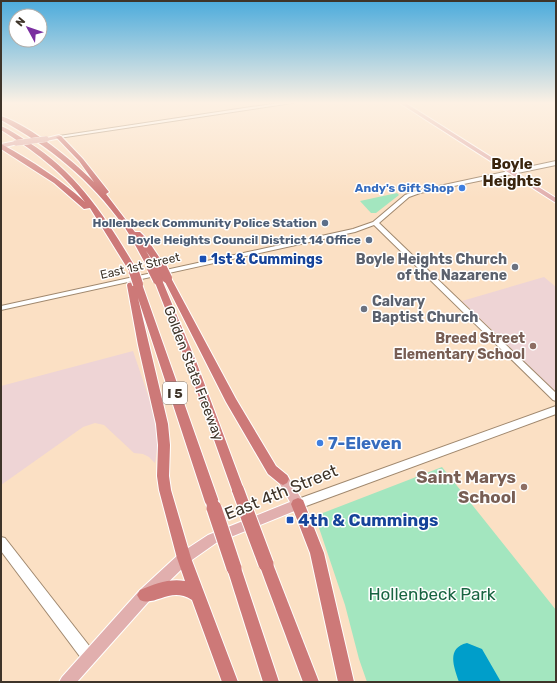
<svg xmlns="http://www.w3.org/2000/svg" width="557" height="683" font-family="Rubik,sans-serif">
	<rect width="100%" height="100%" fill="#fbe0c4"/>
	<g fill="#eed4d5">
		<polygon points="544,277 556,287 556,392 462,301"/>
		<polygon points="133,351 149,398 159,436 155,463 149,457 143,454 134,453 104,425 95,423 83,427 1,485 1,386"/>
	</g>
	<g fill="#a3e6bf">
		<polygon points="397,193 399,195 376,213 371,213 360,201"/>
		<polygon points="442,467 556,610 556,682 367,682 359,659 345,605 315,516"/>
	</g>
	<path fill="#009eca" d="M467 643 482 649 501 682H459C454 667 446 648 467 643Z"/>
	<g fill="none" stroke-linecap="round" stroke-linejoin="round">
		<defs>
			<g id="secondary">
				<polygon points="285,102 299,102 59,138 57,137 59,136"/>
				<polygon points="556,161 556,165 420,193 409,197 379,223 556,393 556,401 553,400 374,225 355,232 1,310 1,306 353,229 373,222 405,195 416,191"/>
				<polygon points="556,406 556,414 298,509 294,507 293,504 294,501 298,499"/>
				<polygon points="1,537 5,538 94,652 95,657 94,662 89,663 84,662 1,551"/>
			</g>
			<g id="primary">
				<polygon points="398,102 404,102 556,198 556,203"/>
				<polygon points="59,135 62,137 61,138 46,141 43,139"/>
				<polygon points="16,141 18,142 18,144 1,148 1,144"/>
				<polygon points="283,474 287,475 302,500 304,504 302,508 216,543 189,562 150,600 77,682 59,682 62,677 140,590 179,554 208,535 290,502 277,479 279,475"/>
			</g>
			<g id="highway">
				<path d="M1 116C32 127 71 159 94 182L79 161 56 137 61 136 83 159 109 192 106 194 135 232H140L147 239 165 266 164 268H158L146 251 156 268 152 271 149 270C140 255 133 239 123 225 91 180 49 146 1 120Z"/>
				<path d="M1 126C10 130 19 136 28 142 78 173 109 222 138 272L137 274H131L90 208 84 209 54 183 1 149V144L3 145C32 161 60 179 85 202 62 171 33 150 1 130Z"/>
				<polygon points="167,275 171,278 236,399 276,466 287,475 289,479 287,483 283,485 279,483 268,474 226,402 163,278"/>
				<polygon points="158,277 162,280 197,364 244,490 243,494 238,496 233,494 232,490 187,364 154,280"/>
				<path d="M138 281 142 284 219 502 217 506 212 508 207 506 205 502 138 298 168 424 170 445 169 476 171 490 191 558 238 682H222L192 600C170 586 156 607 140 600L137 595 140 590C154 584 170 578 185 581L177 558 159 490 157 476 158 445 156 424 138 345 127 285 128 283Z"/>
				<polygon points="298,498 303,500 324,553 354,682 338,682 310,553 291,504 293,500"/>
				<polygon points="266,557 271,559 319,682 303,682 259,564 261,559"/>
				<polygon points="234,561 239,563 241,568 279,682 263,682 227,568 229,563"/>
			</g>
		</defs>
		<use href="#secondary" stroke="#a0886e" stroke-width="2"/>
		<use href="#primary" stroke="#fff" stroke-width="2"/>
		<use href="#highway" stroke="#fff" stroke-width="2"/>
		<use href="#secondary" fill="#fff" fill-rule="evenodd"/>
		<use href="#primary" fill="#e1afae" fill-rule="evenodd"/>
		<use href="#highway" fill="#cd7978" fill-rule="evenodd"/>
		<defs>
			<polyline id="primary-bridge" points="16,143 46,139"/>
			<g id="highway-bridge-far2">
				<polyline points="161,266 167,278"/>
				<polyline points="152,268 158,280"/>
				<polyline points="134,272 138,284"/>
			</g>
			<g id="highway-bridge-far1">
				<polyline points="238,490 245,509"/>
				<polyline points="212,502 214,509"/>
			</g>
			<g id="highway-bridge">
				<polyline points="214,508 234,568"/>
				<polyline points="245,508 266,564"/>
			</g>
		</defs>
		<use href="#primary-bridge" stroke="#fff" stroke-width="6" stroke-linecap="butt"/>
		<use href="#highway-bridge-far2" stroke="#fff" stroke-width="12" stroke-linecap="butt"/>
		<use href="#highway-bridge-far1" stroke="#fff" stroke-width="14" stroke-linecap="butt"/>
		<use href="#highway-bridge" stroke="#fff" stroke-width="17" stroke-linecap="butt"/>
		<use href="#primary-bridge" stroke="#e1afae" stroke-width="5.5"/>
		<use href="#highway-bridge-far2" stroke="#cd7978" stroke-width="10"/>
		<use href="#highway-bridge-far1" stroke="#cd7978" stroke-width="12"/>
		<use href="#highway-bridge" stroke="#cd7978" stroke-width="15"/>
	</g>
	<linearGradient id="sky" x2="0" y2="1"><stop stop-color="#4babdc"/><stop offset="0.52" stop-color="#fdf1e4"/><stop offset="1" stop-color="#fdf1e4" stop-opacity="0"/></linearGradient>
	<rect width="557" height="198" fill="url(#sky)"/>
	<g fill="#3f7fe0" stroke="#fff" stroke-width="1.5">
		<circle cx="462" cy="188" r="4"/>
		<circle cx="320" cy="443" r="4"/>
	</g>
	<g fill="#5c6f8a" stroke="#fff" stroke-width="1.5">
		<circle cx="325" cy="223" r="4"/>
		<circle cx="369" cy="240" r="4"/>
	</g>
	<g fill="#1a4fb4" stroke="#fff" stroke-width="1.5">
		<rect x="199" y="255" width="8" height="8" rx="2"/>
		<rect x="286" y="516" width="8" height="8" rx="2"/>
	</g>
	<g fill="#6b7280" stroke="#fff" stroke-width="1.5">
		<circle cx="515" cy="267" r="4"/>
		<circle cx="364" cy="309" r="4"/>
	</g>
	<g fill="#8d6e63" stroke="#fff" stroke-width="1.5">
		<circle cx="533" cy="346" r="4"/>
		<circle cx="524" cy="487" r="4"/>
	</g>
	<g text-anchor="middle" stroke-width="3" stroke-linejoin="round" paint-order="stroke">
		<g font-size="12" font-weight="bold" fill="#366cbe" stroke="#fff" text-anchor="end">
			<text x="454" y="192">Andy's Gift Shop</text>
		</g>
		<g font-size="12" font-weight="bold" fill="#4e5e75" stroke="#fff" text-anchor="end">
			<text x="317" y="227">Hollenbeck Community Police Station</text>
			<text x="361" y="244">Boyle Heights Council District 14 Office</text>
		</g>
		<g font-size="12" fill="#3e3429" stroke="#fff">
			<text transform="translate(140 266) rotate(-13)" y="4">East 1st Street</text>
		</g>
		<rect fill="#fff" stroke="#787169" stroke-width="1" x="163" y="382" width="24" height="22" rx="3"/>
		<g font-size="13" font-weight="bold" fill="#3e3429">
			<text x="175" y="398">I 5</text>
		</g>
		<g font-size="14" font-weight="bold" fill="#164399" stroke="#fff" text-anchor="start">
			<text x="211" y="264">1st &amp; Cummings</text>
		</g>
		<g font-size="14" font-weight="bold" fill="#5b616d" stroke="#fff" text-anchor="end">
			<text x="507" y="264">Boyle Heights Church<tspan x="507" dy="16">of the Nazarene</tspan></text>
			<text x="372" y="306" text-anchor="start">Calvary<tspan x="372" dy="16">Baptist Church</tspan></text>
		</g>
		<g font-size="14" font-weight="bold" fill="#785e54" stroke="#fff" text-anchor="end">
			<text x="525" y="343">Breed Street<tspan x="525" dy="16">Elementary School</tspan></text>
		</g>
		<g font-size="14" fill="#3e3429" stroke="#fff">
			<text transform="translate(194 373) rotate(69)" y="5">Golden State Freeway</text>
		</g>
		<g font-size="15" font-weight="bold" fill="#3a250e" stroke="#fff">
			<text x="512" y="169">Boyle<tspan x="512" dy="17">Heights</tspan></text>
		</g>
		<g font-size="17" font-weight="bold" fill="#366cbe" stroke="#fff" text-anchor="start">
			<text x="328" y="449">7-Eleven</text>
		</g>
		<g font-size="17" font-weight="bold" fill="#785e54" stroke="#fff" text-anchor="end">
			<text x="516" y="483">Saint Marys<tspan x="516" dy="20">School</tspan></text>
		</g>
		<g font-size="17" fill="#3e3429" stroke="#fff">
			<text transform="translate(281 492) rotate(-22)" y="6">East 4th Street</text>
		</g>
		<g font-size="17" font-weight="bold" fill="#164399" stroke="#fff" text-anchor="start">
			<text x="298" y="526">4th &amp; Cummings</text>
		</g>
		<g font-size="17" fill="#186441" stroke="#fff">
			<text x="432" y="600">Hollenbeck Park</text>
		</g>
	</g>
	<rect width="557" height="683" fill="none" stroke="#3e3429" stroke-width="4"/>
	<g transform="translate(28 28) rotate(310)"><circle r="19" fill="#ffffff" stroke="#b2aea9"/>
	<path d="M0-3L7 15L0 10L-7 15Z" fill="#7a2ea0"/>
	<text y="-6" font-size="11" font-weight="bold" text-anchor="middle" fill="#3e3429">N</text>
	</g>
</svg>
